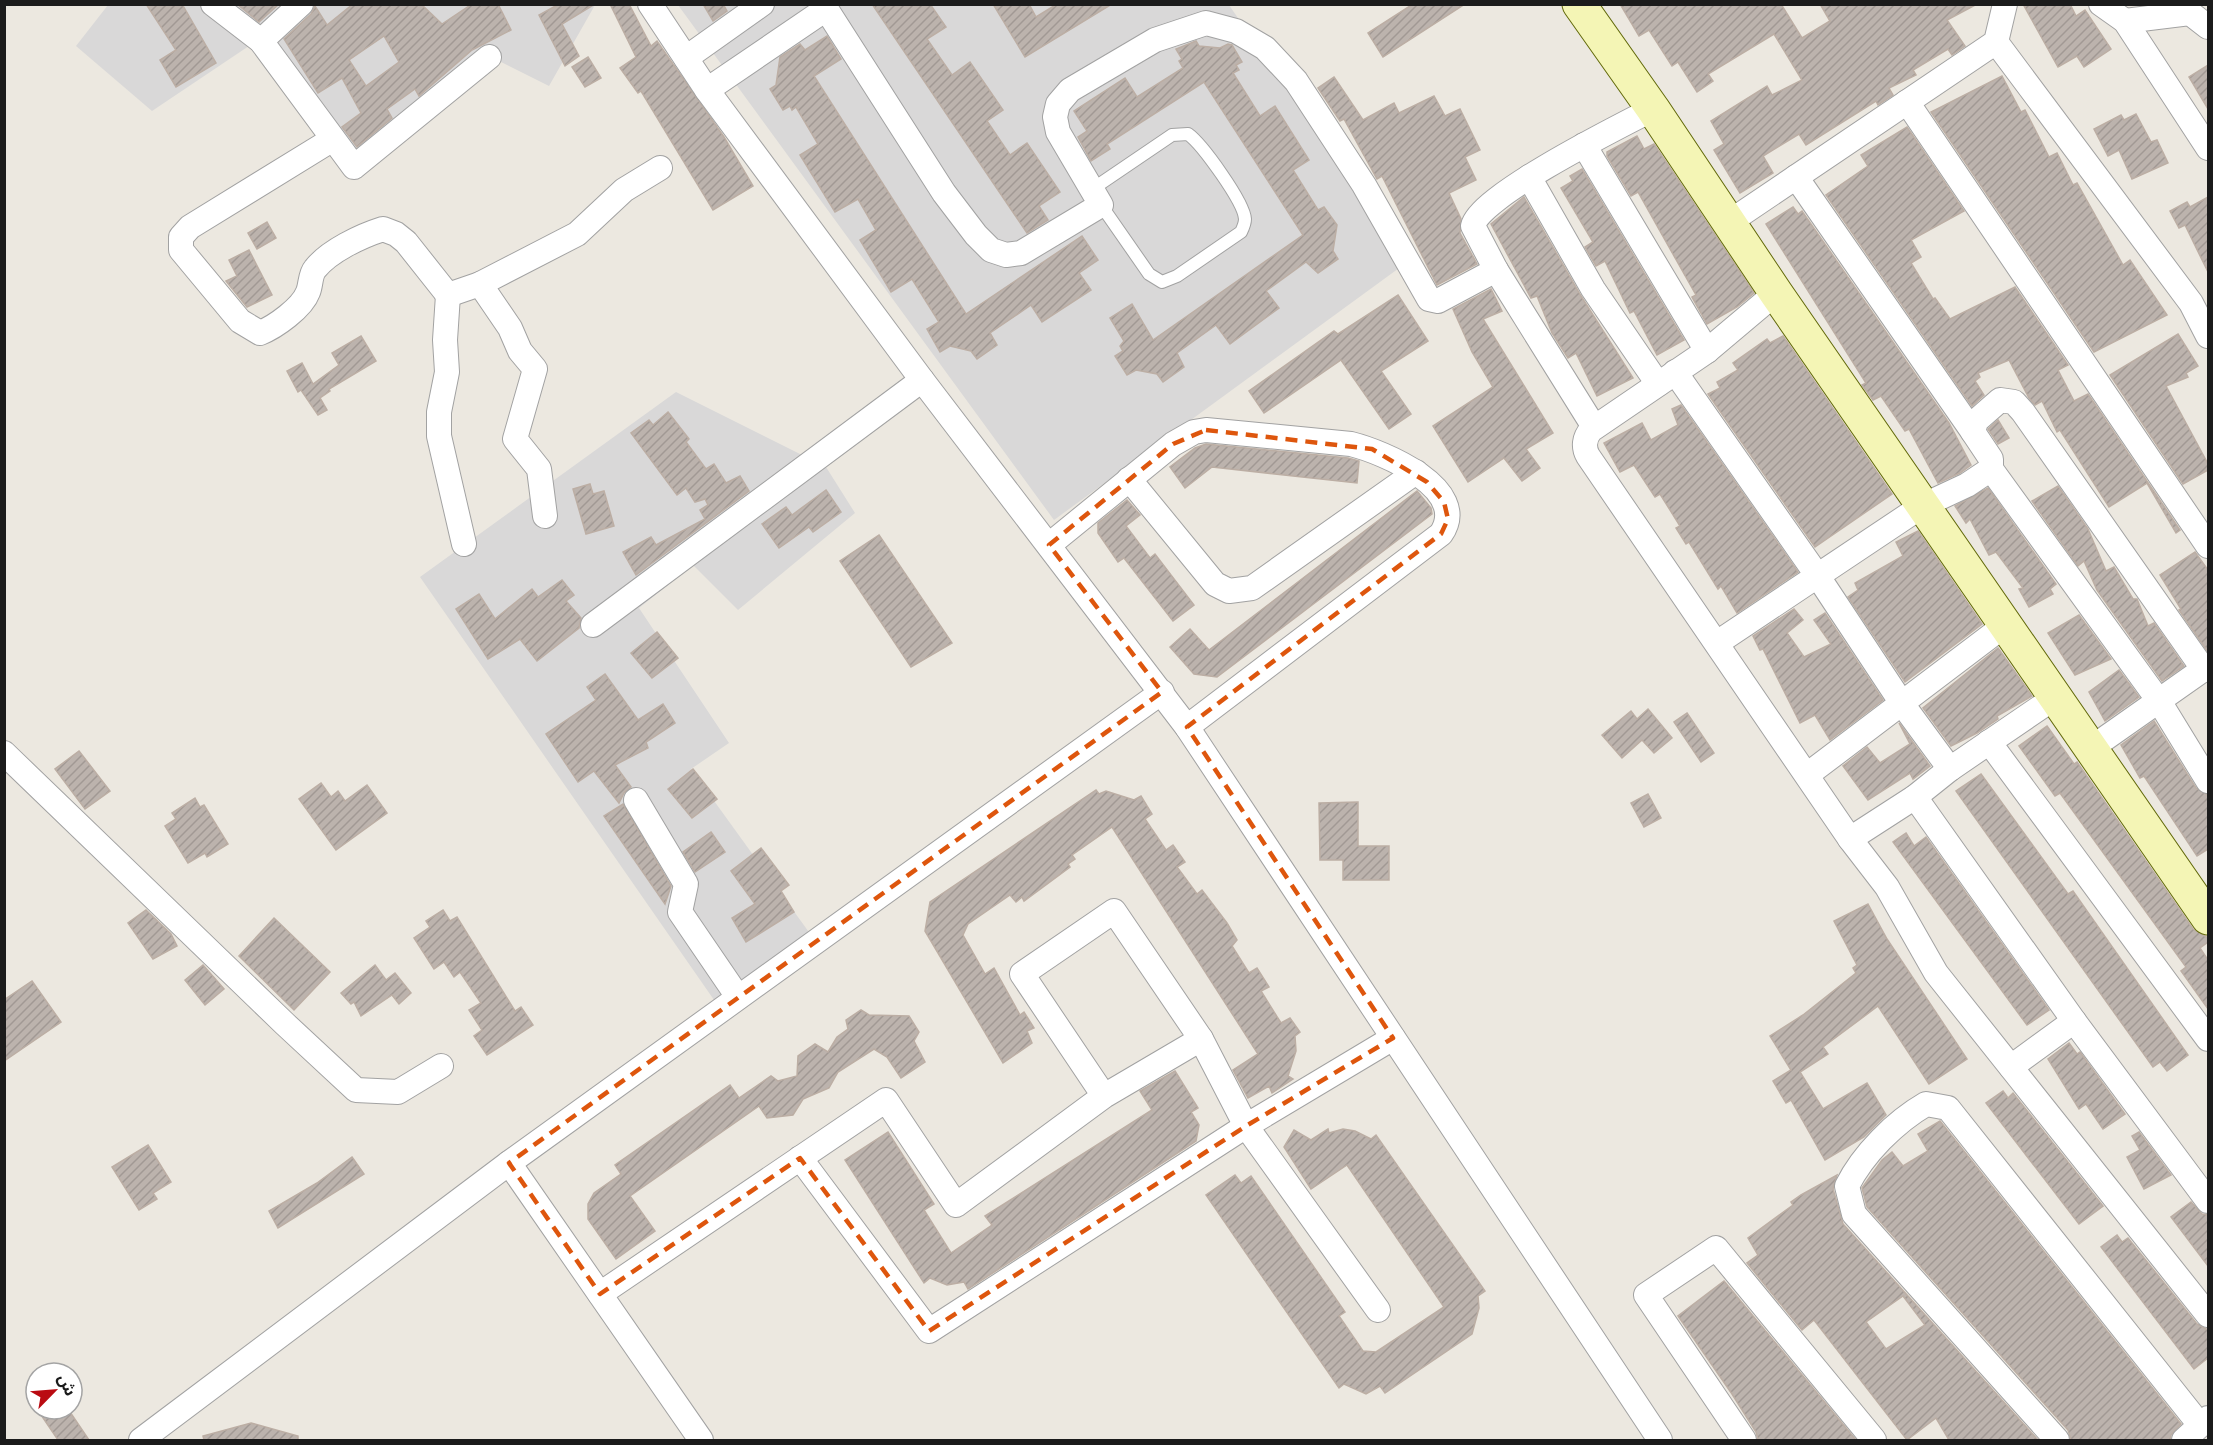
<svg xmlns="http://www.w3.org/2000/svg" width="2213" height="1445" font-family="'Roboto Condensed','Noto Sans Arabic',sans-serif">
	<defs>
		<pattern id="building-hatch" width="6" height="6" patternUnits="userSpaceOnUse" patternTransform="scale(1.5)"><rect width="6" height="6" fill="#bcb3ad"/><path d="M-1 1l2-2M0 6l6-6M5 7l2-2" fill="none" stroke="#a19994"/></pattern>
	</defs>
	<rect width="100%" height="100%" fill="#ece8e0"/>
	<g fill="#d9d8d8">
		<polygon points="108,5 297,5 261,38 152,111 76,46"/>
		<polygon points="299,5 594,4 595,5 549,86 489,56 354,165 262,39"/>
		<polygon points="678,5 1229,5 1406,263 1054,520"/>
		<polygon points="676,392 826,467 855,513 738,610 693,565 639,608 729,743 691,769 811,935 721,1010 420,577"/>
	</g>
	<g fill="url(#building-hatch)" stroke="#bcaea4" stroke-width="1.5" fill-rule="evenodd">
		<polygon points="146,4 182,4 216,63 176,87 160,60 176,50"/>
		<polygon points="237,4 279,4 259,22"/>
		<path d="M353 4H421L442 24 472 4H498L511 30 472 50 419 96 415 89 387 109 392 118 357 147 342 127 361 113 342 78 318 93 284 39 311 14 315 6 327 25ZM384 36 399 62 366 86 349 60Z"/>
		<polygon points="559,4 595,4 562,24 579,56 565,66 539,15"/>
		<polygon points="610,4 629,4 651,46 657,41 724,137 753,186 713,210 641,91 638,93 620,68 636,57"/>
		<polygon points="703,4 723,4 727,11 713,21"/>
		<polygon points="872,4 930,4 946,27 927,39 952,75 970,62 1003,110 987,121 1010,155 1027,143 1060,192 1039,206 1048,220 1027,233"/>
		<polygon points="993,4 1029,4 1036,17 1057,4 1112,4 1025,57"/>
		<polygon points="1413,4 1465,4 1383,57 1368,33"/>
		<polygon points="1620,4 1781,4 1802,38 1830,21 1820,4 1977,4 1947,20 1965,46 1952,55 1948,49 1913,70 1916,75 1889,88 1893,95 1878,105 1876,101 1806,145 1799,134 1763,156 1773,173 1740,193 1714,150 1724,144 1711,121 1767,86 1772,95 1802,80 1774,34 1708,74 1713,81 1697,92 1678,62 1672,66 1649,30 1639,36"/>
		<polygon points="2023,4 2070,4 2076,16 2085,10 2111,49 2084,67 2077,56 2058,67"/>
		<polygon points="827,36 841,59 814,76 966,314 1082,236 1098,260 1079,273 1091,290 1042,322 1031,305 990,333 997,345 977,359 971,351 950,346 940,352 927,329 939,322 912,279 891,292 860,240 876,230 858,199 835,212 800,155 818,144 796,107 792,110 790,106 783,110 770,89 776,85 780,57 800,44 805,50"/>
		<polygon points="1196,41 1199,46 1220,48 1228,44 1232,45 1242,62 1236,65 1239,70 1233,73 1260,116 1275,106 1309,160 1293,170 1318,210 1324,207 1337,225 1333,251 1338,259 1318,273 1306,262 1266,291 1279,308 1230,344 1216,325 1177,353 1184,367 1163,382 1157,374 1136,370 1127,375 1115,356 1123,351 1120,346 1124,341 1110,318 1132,304 1153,340 1303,235 1204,82 1107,144 1110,149 1091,161 1078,137 1087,131 1074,111 1125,78 1137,97 1183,68 1179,61 1182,59 1176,49"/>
		<polygon points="588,57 601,78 585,87 572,67"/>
		<polygon points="2208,65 2208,109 2189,77"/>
		<polygon points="2002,76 2021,112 2025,110 2049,157 2057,153 2073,185 2077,183 2123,265 2130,260 2167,315 2094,352 1931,112"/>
		<polygon points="1334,77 1363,120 1394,103 1399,113 1434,96 1445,116 1460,109 1480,150 1465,157 1476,180 1449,193 1461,219 1460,233 1477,264 1437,285 1382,176 1377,179 1344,119 1340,121 1318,88"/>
		<polygon points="2136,114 2151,142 2157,140 2168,163 2132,179 2119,150 2108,156 2094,129 2121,115 2124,120"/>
		<polygon points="1907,127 1964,211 1911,240 1921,257 1911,263 1933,299 1935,298 1950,319 2015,287 2068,365 2058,370 2074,401 2088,394 2180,530 2176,533 2147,483 2109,507 2060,430 2057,432 2042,401 2035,405 2029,398 2009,360 1978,373 1980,377 1975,381 1984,395 1972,406 1826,195 1868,166 1861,155"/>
		<polygon points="1637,136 1644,149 1654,144 1754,293 1737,307 1707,324 1692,297 1696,295 1638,192 1631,196 1607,156 1607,152"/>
		<polygon points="1582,169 1684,340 1657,355 1634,311 1630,313 1605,261 1596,266 1585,247 1593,242 1561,188 1573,181 1570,176"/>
		<polygon points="1524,197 1581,296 1633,378 1597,396 1576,353 1568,358 1552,333 1537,296 1531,298 1491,224"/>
		<polygon points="2208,197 2208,272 2185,225 2179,228 2170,211 2187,202 2190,207"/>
		<polygon points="1793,207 1798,214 1802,211 1949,423 1971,465 1960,473 1938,483 1909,429 1905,431 1881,396 1873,400 1862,385 1866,383 1766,224"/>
		<polygon points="267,222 276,238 257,249 248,233"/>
		<polygon points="249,250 272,295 247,307 226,281 237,276 229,260"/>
		<polygon points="1491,289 1502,311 1483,319 1553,433 1526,449 1540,468 1522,481 1504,458 1468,482 1433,426 1493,387 1472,352 1453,309"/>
		<polygon points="1398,295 1428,341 1381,371 1411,414 1389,429 1341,360 1264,413 1249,391 1334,331 1338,334"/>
		<polygon points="2178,334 2198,366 2186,373 2188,377 2166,386 2208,464 2208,470 2183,484 2110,375"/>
		<polygon points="361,336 376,361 329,389 330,391 320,398 327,410 318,415 301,390 298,392 287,371 302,363 313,384 339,365 332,353"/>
		<polygon points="1783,336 1892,494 1815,547 1708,394 1720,388 1717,382 1738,370 1733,363 1767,339 1770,343"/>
		<polygon points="1681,405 1798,572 1737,613 1721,586 1718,589 1689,542 1686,544 1676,528 1680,526 1660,494 1655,497 1634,465 1620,472 1604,443 1642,423 1651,440 1678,425 1672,409"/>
		<polygon points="668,412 689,439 686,442 706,469 714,464 726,483 740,476 749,491 636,575 623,552 651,537 656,545 705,519 700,510 708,505 705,499 695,502 686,488 677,495 631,433 649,420 653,425"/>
		<polygon points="1998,420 2009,438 1998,444 1988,429"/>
		<polygon points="1206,444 1348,458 1359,461 1357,483 1212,467 1185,488 1170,467 1195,448"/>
		<polygon points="590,484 593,494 604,491 614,526 586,534 573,489"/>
		<polygon points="2058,486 2088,529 2106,571 2114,567 2133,599 2137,599 2148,626 2154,623 2184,666 2162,681 2097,590 2084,561 2078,566 2032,501"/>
		<polygon points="1988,488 2056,584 2050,589 2053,594 2029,607 2019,589 2023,588 1996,552 1989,555 1970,519 1966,523 1955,506"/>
		<polygon points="826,490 841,512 813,532 809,527 779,548 762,524 786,507 792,515"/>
		<polygon points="1417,491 1431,508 1432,514 1217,677 1194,674 1170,647 1190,629 1209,650"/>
		<polygon points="1127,500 1140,515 1126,526 1150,558 1155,554 1194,605 1173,621 1124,558 1118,562 1098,533 1098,523"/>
		<polygon points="1918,531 1982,624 1905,682 1848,597 1858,590 1855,583 1903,556 1896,542"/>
		<polygon points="879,535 952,643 911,667 840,561"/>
		<polygon points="2195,552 2208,570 2208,652 2179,610 2181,609 2160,575"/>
		<polygon points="562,580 574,595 566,601 581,618 579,628 537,661 520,639 488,659 456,609 479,594 495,619 532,589 538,597"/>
		<polygon points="1794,609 1803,620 1787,633 1804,657 1831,644 1814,620 1825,613 1883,700 1830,740 1815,715 1800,723 1763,649 1760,650 1753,636"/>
		<polygon points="2079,615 2111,659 2075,675 2048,633"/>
		<polygon points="657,632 678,658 652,678 631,653"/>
		<polygon points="1998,648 2032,696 1997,716 1998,719 1977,733 1951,746 1923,708"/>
		<polygon points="2119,670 2139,697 2105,721 2089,692"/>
		<polygon points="605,674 638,720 663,704 675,723 646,742 648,748 615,765 631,787 624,793 619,803 594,771 578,782 546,734 596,700 587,687"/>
		<polygon points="1648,709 1672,738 1654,753 1642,740 1622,758 1602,735 1631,711 1637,719"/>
		<polygon points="1687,713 1714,753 1701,762 1674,722"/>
		<polygon points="2154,721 2196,788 2208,795 2208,849 2197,856 2144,776 2140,778 2121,745"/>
		<polygon points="1899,723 1930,766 1913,779 1910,773 1868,800 1843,766 1867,747 1880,763 1910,744"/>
		<polygon points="2047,726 2074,764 2077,762 2193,929 2208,938 2208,942 2200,948 2208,960 2208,1009 2181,971 2186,967 2060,793 2055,796 2019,746"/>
		<polygon points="79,751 110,791 85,809 55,769"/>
		<polygon points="693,769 717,799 692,818 668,789"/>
		<polygon points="1981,774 2068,894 2073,891 2188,1055 2167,1071 2160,1062 2153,1067 1956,791"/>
		<polygon points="321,783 331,797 338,791 345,801 367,785 387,813 336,850 299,799"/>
		<polygon points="1096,790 1099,794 1106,791 1134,800 1141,796 1152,814 1145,819 1166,850 1173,845 1185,862 1177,867 1197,894 1202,890 1227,923 1237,940 1232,946 1249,973 1257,968 1269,987 1261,991 1281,1023 1290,1018 1300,1032 1295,1036 1296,1051 1288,1076 1293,1079 1272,1093 1269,1086 1248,1098 1233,1070 1258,1054 1112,827 1072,855 1075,859 1068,864 1070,867 1024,901 1022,897 1016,902 1010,895 968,924 963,935 985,974 994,968 1020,1015 1024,1012 1034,1028 1027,1031 1032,1043 1003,1063 925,931 930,902"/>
		<polygon points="1648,794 1661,818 1644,827 1631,803"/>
		<polygon points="195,798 200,807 204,805 228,844 207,857 205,853 188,863 165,826 176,819 172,813"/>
		<polygon points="1358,802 1358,846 1389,846 1389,880 1343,880 1343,860 1320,860 1319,803"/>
		<polygon points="623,804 671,886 665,904 604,816"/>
		<polygon points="711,832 725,852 695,872 683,852"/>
		<polygon points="1906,833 1914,846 1926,837 2049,1010 2027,1025 1893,842"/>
		<polygon points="761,848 789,885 781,891 794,912 746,942 732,918 755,904 731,871"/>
		<polygon points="1868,904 1887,939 1967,1059 1929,1084 1878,1006 1823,1047 1828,1054 1800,1072 1823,1109 1867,1083 1886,1115 1864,1137 1825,1160 1791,1100 1786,1103 1773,1081 1791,1070 1770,1036 1803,1015 1856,973 1853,968 1857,965 1834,921"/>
		<polygon points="146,910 171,934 177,946 153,959 128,923"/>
		<polygon points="443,910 450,921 457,917 515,1011 521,1007 533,1025 487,1055 474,1036 482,1030 469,1010 481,1003 460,972 454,977 444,962 434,969 414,938 430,927 426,921"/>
		<polygon points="274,918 330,972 294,1010 239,956"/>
		<polygon points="203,965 224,989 205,1005 185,980"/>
		<polygon points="375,965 386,980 395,973 411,993 399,1004 392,995 361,1016 354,1002 351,1004 341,993"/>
		<polygon points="32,981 61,1022 4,1061 4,1000"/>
		<polygon points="861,1010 869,1015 909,1016 919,1032 914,1041 925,1062 901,1078 887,1057 874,1049 838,1072 829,1088 803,1099 793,1115 767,1118 759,1106 630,1196 655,1231 616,1259 588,1219 588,1204 594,1193 621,1174 615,1165 730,1085 739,1098 771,1076 778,1081 797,1076 798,1056 815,1044 828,1052 837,1037 848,1029 846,1020"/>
		<polygon points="2069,1043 2077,1054 2080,1052 2125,1114 2103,1129 2086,1104 2079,1109 2048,1059"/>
		<polygon points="1175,1071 1198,1108 1191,1112 1199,1125 1196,1141 968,1289 964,1282 947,1285 930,1278 924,1283 845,1160 888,1132 934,1204 924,1210 951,1253 992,1225 985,1216 1152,1110 1140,1091"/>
		<polygon points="2003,1091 2008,1098 2013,1093 2103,1206 2079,1224 1986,1103"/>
		<polygon points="1940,1121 2181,1424 2171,1435 2170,1440 2071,1440 2068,1430 1867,1207 1862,1188 1882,1160 1892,1152 1903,1166 1928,1151 1918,1134"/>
		<polygon points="1328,1129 1329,1133 1343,1129 1355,1131 1371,1139 1376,1135 1485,1291 1478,1296 1479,1308 1472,1334 1385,1393 1380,1386 1366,1394 1344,1384 1339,1388 1206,1195 1235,1175 1241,1183 1251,1176 1345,1312 1339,1316 1363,1351 1376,1352 1444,1307 1347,1165 1311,1189 1284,1147 1294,1130 1311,1140"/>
		<polygon points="2139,1132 2171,1175 2144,1189 2127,1157 2140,1150 2132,1136"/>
		<polygon points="148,1145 171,1182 153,1193 157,1199 139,1210 112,1167"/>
		<polygon points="352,1157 364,1174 278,1228 269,1211 317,1183"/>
		<path d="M1837 1175 1833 1189 1843 1224 2038 1440H1949L1936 1418 1907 1440 1814 1320 1802 1330 1747 1263 1758 1255 1748 1238 1793 1205 1791 1202 1801 1195ZM1903 1296 1925 1325 1886 1349 1866 1322Z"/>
		<polygon points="2191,1202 2202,1214 2208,1215 2208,1266 2171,1217"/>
		<polygon points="2117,1235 2122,1242 2128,1238 2197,1324 2208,1330 2208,1358 2194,1369 2101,1247"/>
		<polygon points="1724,1281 1856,1440 1758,1440 1756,1432 1732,1394 1678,1316"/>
		<polygon points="37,1409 68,1409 89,1440 58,1440"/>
		<polygon points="251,1423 298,1436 298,1440 204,1440 203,1436"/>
	</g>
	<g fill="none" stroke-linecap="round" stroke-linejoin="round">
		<defs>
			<path id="lane" d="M1091 190 1172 135 1188 134C1202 144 1244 202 1245 219 1245 223 1243 228 1241 232L1177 276 1162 282 1149 274 1101 205"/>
			<g id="street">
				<polyline points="213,4 261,41 354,167 489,57"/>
				<polyline points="650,4 707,90 922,380 1187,727 1660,1440"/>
				<polyline points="823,4 944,193 976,235 991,250 1006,255 1021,253 1101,205 1058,132 1055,117 1058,104 1070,90 1155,40 1206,23 1236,31 1265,48 1296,81 1364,185 1429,299 1438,301 1496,270"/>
				<polyline points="2101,4 2125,21 2208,148"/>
				<polyline points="2125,21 2190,13 2208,27"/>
				<polyline points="261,41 301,4"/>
				<polyline points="1996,42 2191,303 2208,336"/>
				<polyline points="686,58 762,4"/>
				<polyline points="707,90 826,9"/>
				<polyline points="1907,102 2208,546"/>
				<path d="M333 139 190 227 181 237V250L186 256 240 321 260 333C275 327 302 308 308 292 311 285 310 275 315 269 329 251 361 236 383 229L396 234 406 242 448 295 480 284 577 234 624 190 660 168"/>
				<polyline points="1584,145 1707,351"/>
				<polyline points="1529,177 1593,289 1658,384"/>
				<polyline points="1796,177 1973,432"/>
				<polyline points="1731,221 1996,42 2005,4"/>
				<polyline points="480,284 510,328 520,351 535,369 515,439 539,469 545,516"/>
				<path d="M1776 293 1707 351 1591 430C1584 438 1583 447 1588 456L1850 839"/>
				<polyline points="448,295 445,340 447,372 439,412 439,436 464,544"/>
				<polyline points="1675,372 1817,575 1903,705 1950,769"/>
				<path d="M1594 427 1496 270 1473 226C1479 196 1622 125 1653 109"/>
				<polyline points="1991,469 2159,701 2208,781"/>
				<polyline points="1129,479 1215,584 1229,591 1252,588 1416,472"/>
				<path d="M1049 545 1173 444 1194 432 1206 430 1351 444C1383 452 1472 489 1441 534L1187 727"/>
				<polyline points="593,625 922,380"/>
				<polyline points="1717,643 1922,506 1967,485 1991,469 1991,459 1973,432 1976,421 2000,400 2014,402 2023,412 2204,670"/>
				<polyline points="2054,698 1950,769 1915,797 1850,839 1887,887 1936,973 2208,1315"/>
				<polyline points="1989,742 2208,1039"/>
				<polyline points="2090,749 2208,666"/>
				<polyline points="4,753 285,1024 356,1090 398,1092 441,1066"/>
				<polyline points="1807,775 2005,625"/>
				<polyline points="1915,797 2074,1021 2208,1201"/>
				<polyline points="636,800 686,884 680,912 738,997"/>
				<polyline points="1201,1039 1246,1126 1378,1310"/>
				<polyline points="2011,1067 2074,1021"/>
				<polyline points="800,1158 929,1331 1246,1126 1393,1038"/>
				<polyline points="509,1163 701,1440"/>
				<polyline points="600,1294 886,1100 956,1205 1104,1096 1201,1039 1114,911 1022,974 1104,1096"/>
				<polyline points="141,1440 509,1163 1162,692"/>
				<polyline points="1744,1440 1646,1295 1716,1248 1874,1440"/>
				<path d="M2057 1440 1854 1214 1847 1186C1863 1154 1895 1122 1926 1104L1948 1108 2200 1425"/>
				<polyline points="2184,1440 2208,1418"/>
			</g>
			<polyline id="secondary" points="1579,4 1653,109 1776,293 2208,918"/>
		</defs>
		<use href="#lane" stroke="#a2a2a2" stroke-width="14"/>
		<use href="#street" stroke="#a2a2a2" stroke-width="26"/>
		<use href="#secondary" stroke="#62690a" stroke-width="35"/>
		<use href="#lane" stroke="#fff" stroke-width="12"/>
		<use href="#street" stroke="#fff" stroke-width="24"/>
		<use href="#secondary" stroke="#f4f5b5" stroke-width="33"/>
	</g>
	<path fill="none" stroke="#de560d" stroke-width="4.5" stroke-dasharray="12 8" stroke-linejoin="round" d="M1206 430 1372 449 1427 482 1444 502 1448 519 1441 534 1187 727 1393 1038 1246 1126 929 1331 800 1158 600 1294 509 1163 1162 692 1049 545 1173 444Z"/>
	<rect width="2213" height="1445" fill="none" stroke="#1b1b1b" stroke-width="12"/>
	<g transform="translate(54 1391) rotate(65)"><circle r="28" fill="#ffffff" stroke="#a4a4a4" stroke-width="1.5"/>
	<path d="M0-4.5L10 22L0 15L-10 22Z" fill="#ba0b12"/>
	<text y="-9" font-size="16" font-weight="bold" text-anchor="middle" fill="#1b1b1b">ش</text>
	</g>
</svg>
